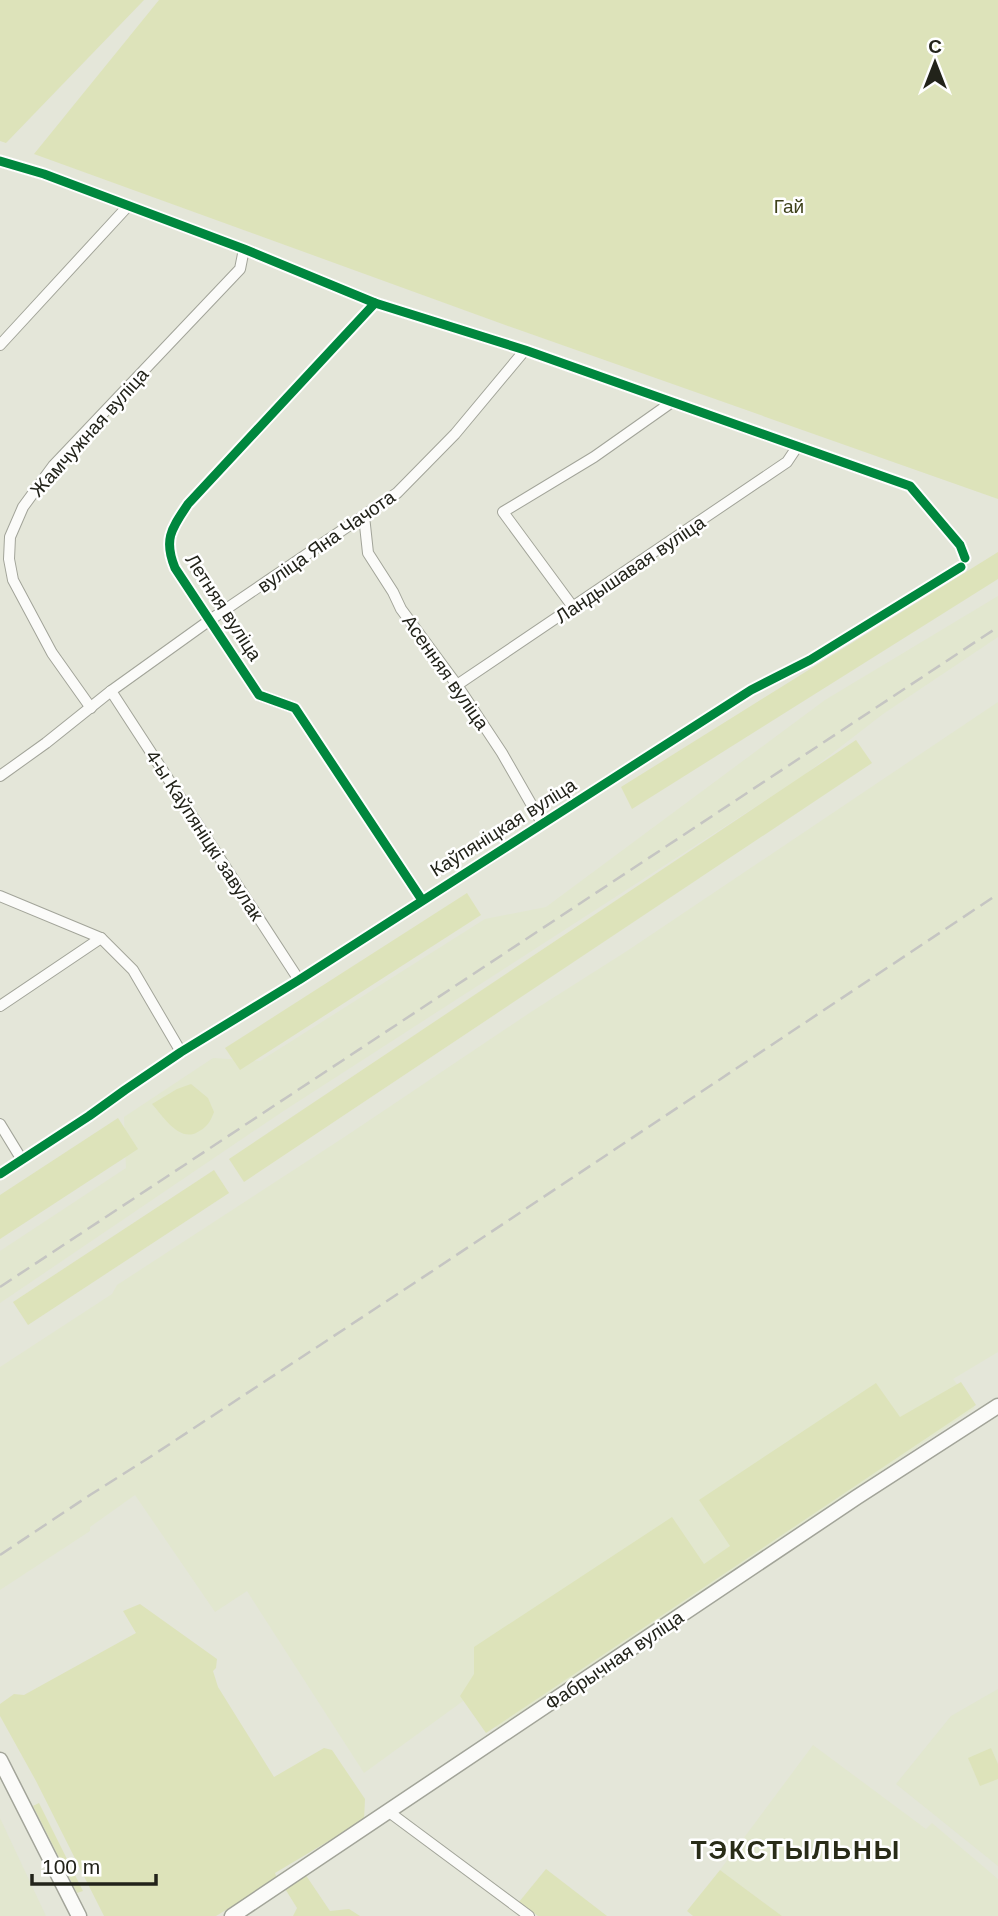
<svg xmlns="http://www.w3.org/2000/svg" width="998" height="1916" font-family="Arial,sans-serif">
	<rect width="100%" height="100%" fill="#e4e6d9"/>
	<g fill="#e2e7cf">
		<polygon points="998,596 998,637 883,714 803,776 282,1112 0,1303 0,1251 126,1168 124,1117 213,1058 260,1061 485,919 546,907 825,700"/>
		<polygon points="998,702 998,1352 953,1379 975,1408 499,1730 470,1696 364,1773 247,1591 215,1612 135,1495 90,1527 90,1531 0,1590 0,1367 112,1294 117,1285 346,1136 534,1010 627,951"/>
		<polygon points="998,1689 998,1866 896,1784 951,1716"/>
		<polygon points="813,1745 926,1829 932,1823 998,1879 998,1916 782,1916 720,1870"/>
		<polygon points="0,1818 46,1916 0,1916"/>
	</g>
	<g fill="#dde3ba">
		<polygon points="0,0 144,0 6,143 0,141"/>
		<polygon points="159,0 998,0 998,499 511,327 34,154"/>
		<polygon points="998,552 998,579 632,809 621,787"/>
		<polygon points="856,740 872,763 244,1182 229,1159"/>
		<polygon points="467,893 481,915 240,1070 225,1048"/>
		<path d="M191 1084 208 1098 214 1112C210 1123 206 1128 196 1133 178 1141 163 1116 152 1104L177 1089Z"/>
		<polygon points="118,1118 138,1149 0,1239 0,1195"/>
		<polygon points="214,1170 229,1193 28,1325 13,1302"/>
		<polygon points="961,1382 976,1405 486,1733 460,1696 474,1674 474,1647 672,1517 704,1564 730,1546 699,1500 876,1383 900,1417"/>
		<polygon points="140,1604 217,1659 216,1668 213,1671 218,1687 274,1777 324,1748 332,1750 365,1799 364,1820 275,1873 277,1879 216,1916 104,1916 36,1781 0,1716 0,1704 14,1694 24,1695 136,1633 123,1611"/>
		<polygon points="991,1748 998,1764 998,1779 980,1786 968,1758"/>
		<polygon points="39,1803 83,1891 77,1893 33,1806"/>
		<polygon points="546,1869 607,1916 538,1916 519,1902"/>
		<polygon points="720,1870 782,1916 693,1916 687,1911"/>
		<polygon points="305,1874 330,1911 349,1909 360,1916 293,1916 297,1908 284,1887"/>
	</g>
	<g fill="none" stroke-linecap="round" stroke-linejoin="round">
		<defs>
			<g id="street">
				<polyline points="0,161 44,174 244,249 375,303 525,350 910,486 960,545 965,558"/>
				<path d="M375 303 188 504C172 528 163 539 175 568L259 695 295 708 422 900"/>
				<polyline points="0,345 128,206"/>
				<polyline points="364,516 368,553 393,592 401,609 457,685 502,753 542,823"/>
				<polyline points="573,607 503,512 594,457 672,402"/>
				<polyline points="457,685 787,462 797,447"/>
				<polyline points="111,691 299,980"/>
				<polyline points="91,708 52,653 13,580 9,559 10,537 23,507 53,466 240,269 244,249"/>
				<polyline points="0,776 46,743 111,691 210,620 397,493 455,434 525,350"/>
				<polyline points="0,896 101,938 133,970 181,1052"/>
				<polyline points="0,1006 101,938"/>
				<polyline points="0,1124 22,1160"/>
				<polyline points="0,1174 89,1116 125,1090 181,1052 299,980 751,690 810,660 961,567"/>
				<polyline points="389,1812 529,1916"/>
			</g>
			<g id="secondary">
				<polyline points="0,1760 79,1916"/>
				<polyline points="232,1916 857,1497 998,1406"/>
			</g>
		</defs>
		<use href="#street" stroke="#a2a499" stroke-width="12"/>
		<use href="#secondary" stroke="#a2a499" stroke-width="17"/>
		<use href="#street" stroke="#fbfbf9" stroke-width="10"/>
		<use href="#secondary" stroke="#fbfbf9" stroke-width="14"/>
		<g stroke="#c5c5c2" stroke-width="2.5" stroke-dasharray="14 7" stroke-linecap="butt">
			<polyline points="0,1287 998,627"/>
			<polyline points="0,1555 90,1495 147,1459 434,1270 998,894"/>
		</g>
		<defs>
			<g id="cycleway">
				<polyline points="0,161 44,174 244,249 375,303 525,350 910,486 960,545 965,558"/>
				<path d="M375 303 188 504C172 528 163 539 175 568L259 695 295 708 422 900"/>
				<polyline points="0,1174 89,1116 125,1090 181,1052 299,980 751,690 810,660 961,567"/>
			</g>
		</defs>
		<use href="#cycleway" stroke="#fff" stroke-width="13"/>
		<use href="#cycleway" stroke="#00873e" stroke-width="9"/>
	</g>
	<g text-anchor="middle" stroke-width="5" stroke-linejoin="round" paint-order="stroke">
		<g font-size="19" fill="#3e421a" stroke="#fff">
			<text x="789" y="213">Гай</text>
		</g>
		<g font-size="19" fill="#22231a" stroke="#fff">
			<text transform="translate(89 432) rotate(-48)" y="7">Жамчужная вуліца</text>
			<text transform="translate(326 541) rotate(-35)" y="7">вуліца Яна Чачота</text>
			<text transform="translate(630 569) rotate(-34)" y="7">Ландышавая вуліца</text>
			<text transform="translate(224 607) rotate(57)" y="7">Летняя вуліца</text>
			<text transform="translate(446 672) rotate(55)" y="7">Асенняя вуліца</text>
			<text transform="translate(503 827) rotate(-32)" y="7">Каўпяніцкая вуліца</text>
			<text transform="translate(205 835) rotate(57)" y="7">4-ы Каўпяніцкі завулак</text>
			<text transform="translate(614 1660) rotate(-34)" y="7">Фабрычная вуліца</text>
		</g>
		<g font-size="26" font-weight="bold" letter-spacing="2" fill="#292c18" stroke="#fff">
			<text x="796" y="1859">ТЭКСТЫЛЬНЫ</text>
		</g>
	</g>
	<g transform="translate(935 63)" stroke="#ffffff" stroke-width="5" paint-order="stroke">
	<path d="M0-5L12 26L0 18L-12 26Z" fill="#22231a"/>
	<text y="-10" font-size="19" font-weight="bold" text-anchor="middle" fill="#22231a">С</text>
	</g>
	<path d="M32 1874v10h124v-10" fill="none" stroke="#22231a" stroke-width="3.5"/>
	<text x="42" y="1874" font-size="21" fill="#22231a" stroke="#ffffff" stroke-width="5" paint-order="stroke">100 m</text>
</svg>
